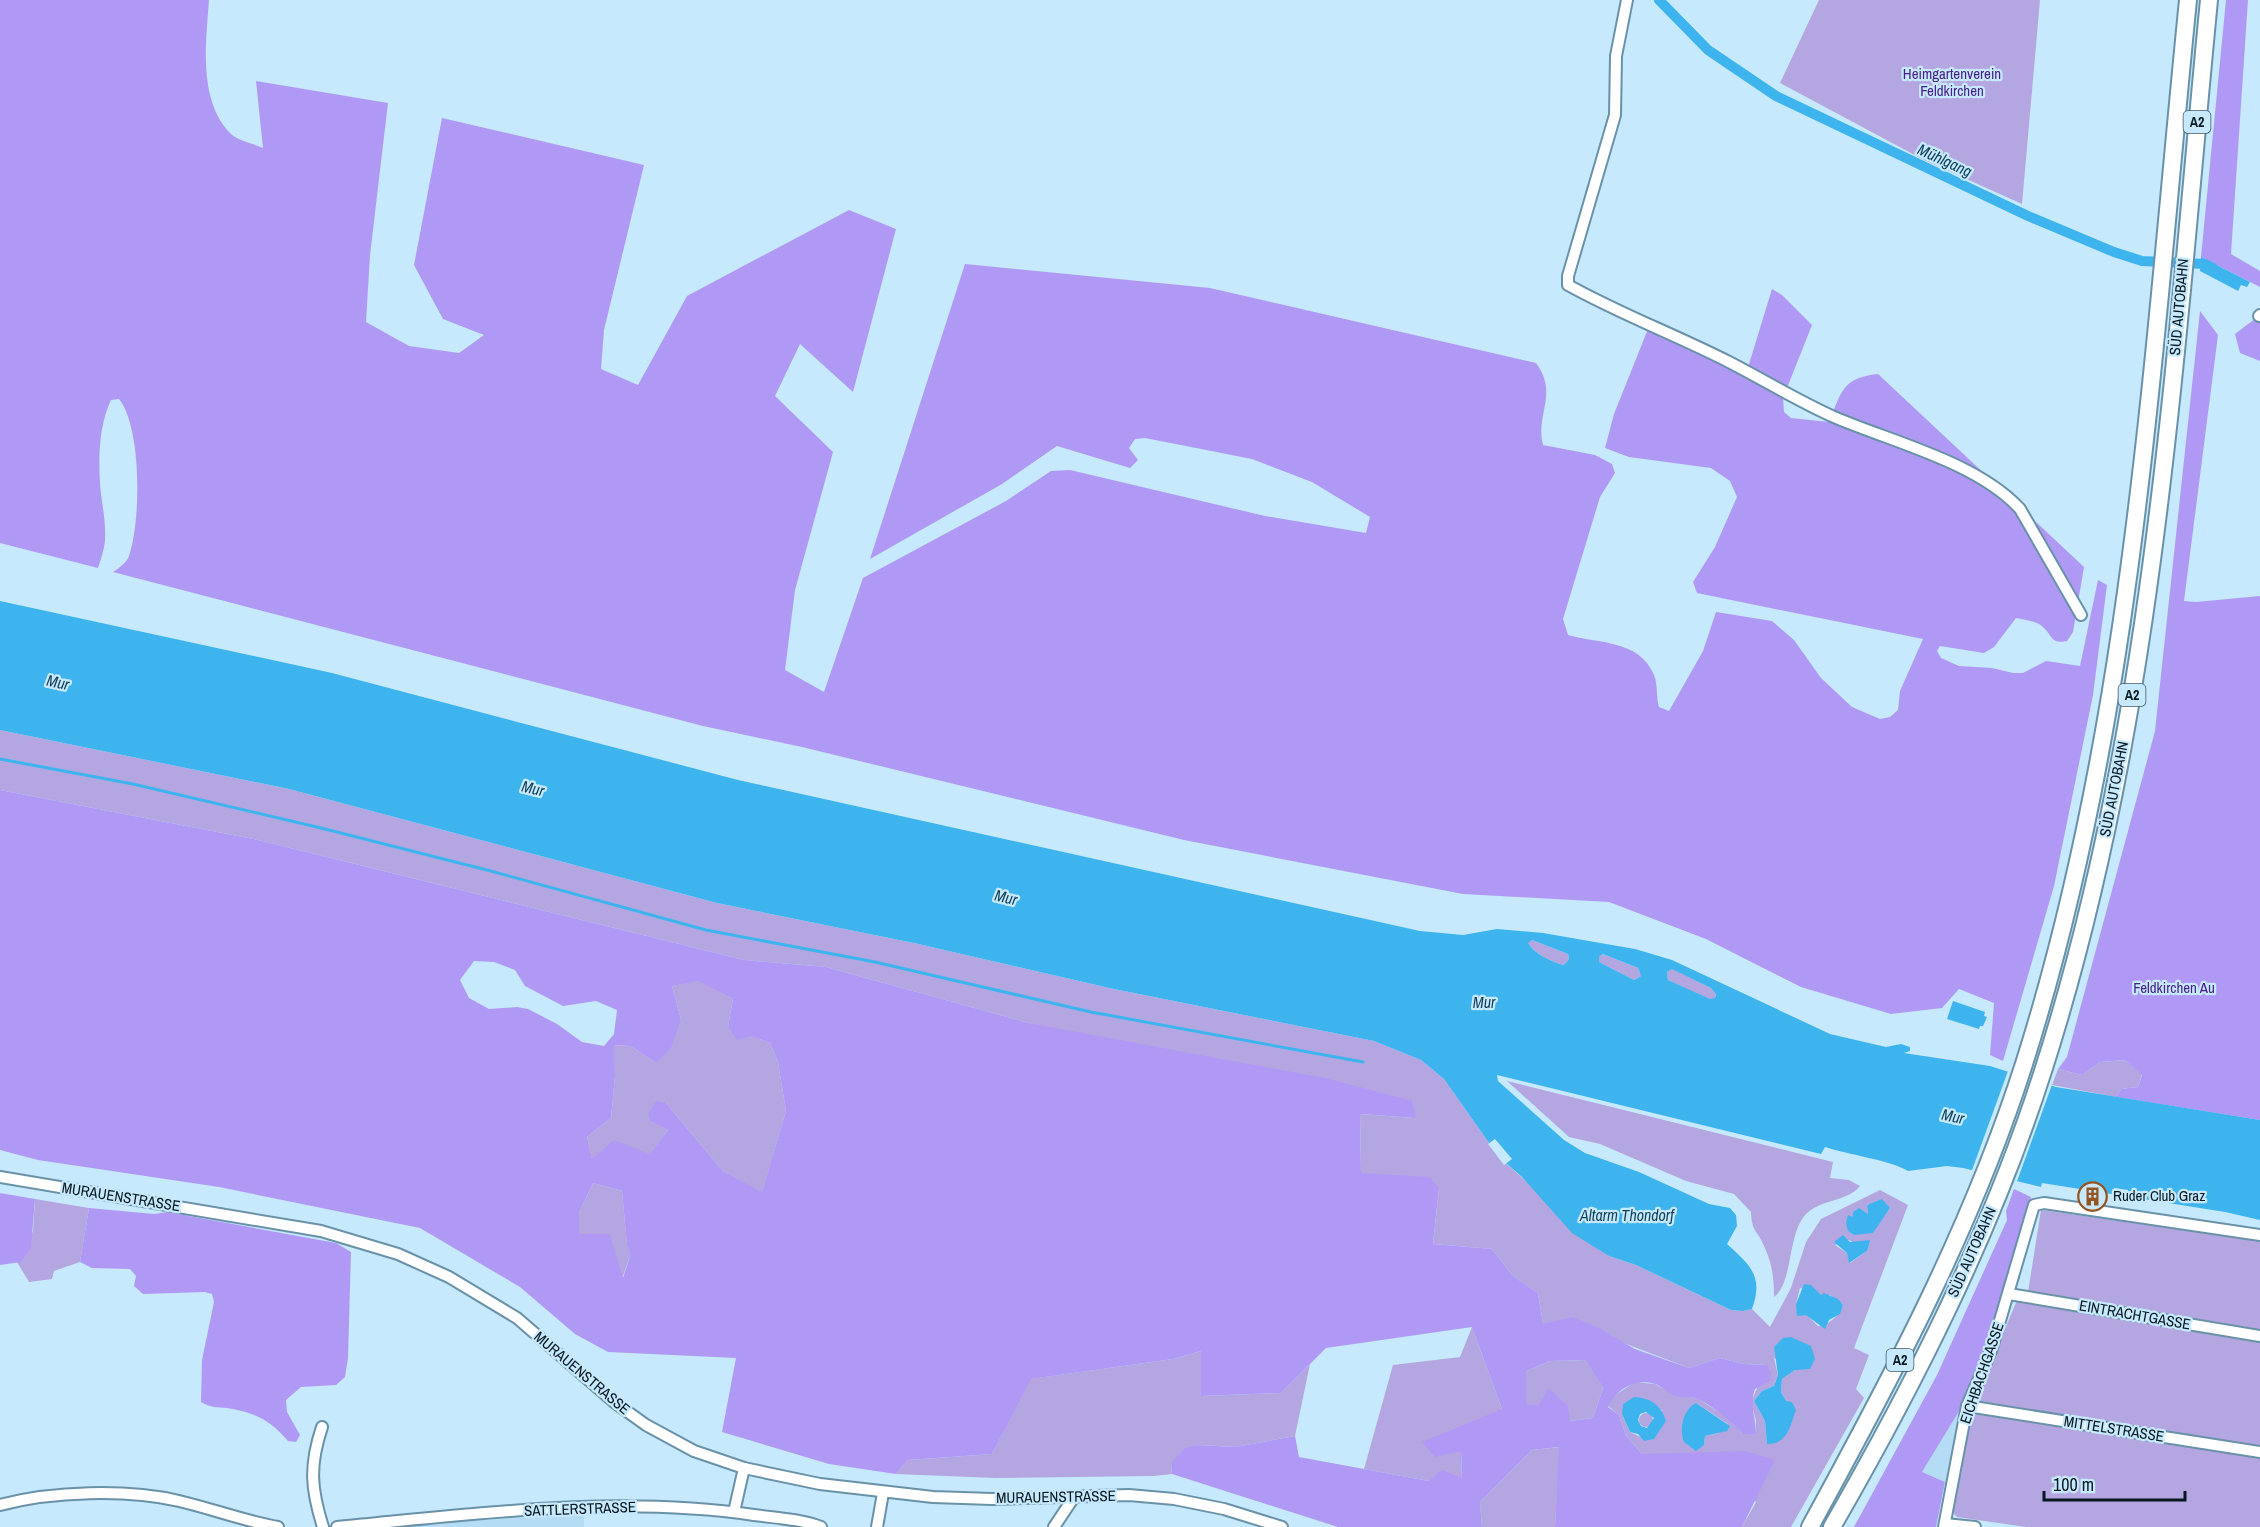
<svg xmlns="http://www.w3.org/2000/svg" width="2260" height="1527" font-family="'Archivo Narrow',sans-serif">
	<rect width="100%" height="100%" fill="#c6e9fd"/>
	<g fill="#b4ddf5">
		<polygon points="1961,1408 1948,1480 1945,1482 1922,1472"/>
		<polygon points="584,1514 584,1527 403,1527 403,1525"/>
	</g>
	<g fill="#b4a7e1" fill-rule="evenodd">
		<polygon points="1819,0 2040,0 2022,204 1924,160 1780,83"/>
		<path d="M0 730 289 789 717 903 914 943 1114 989 1374 1041 1421 1060 1444 1079 1499 1157 1609 1256 1636 1265 1731 1310 1743 1311 1752 1309 1770 1327 1791 1288 1806 1242 1821 1219 1880 1190 1908 1205 1854 1348 1869 1355 1856 1389 1864 1398 1791 1527H1742L1756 1502 1690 1454H1642L1626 1436 1619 1415 1608 1406 1612 1397 1635 1382 1655 1384 1674 1395 1697 1398 1725 1416 1743 1434H1756V1421L1751 1402 1767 1365 1744 1364 1720 1358 1689 1368 1621 1342 1543 1324 1538 1293 1512 1275 1492 1249 1433 1244 1439 1188 1361 1173 1360 1114 1415 1118 1029 1023 826 967 744 960 258 840 0 790ZM1867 1204 1890 1208 1879 1222 1853 1218 1868 1214ZM1849 1240 1867 1251 1850 1263 1847 1253 1835 1245ZM1800 1288 1821 1295H1830L1843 1305C1840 1316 1829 1324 1818 1326L1796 1304ZM1774 1358 1795 1370 1782 1379 1781 1392 1786 1401 1767 1443 1765 1421 1754 1401 1762 1391 1774 1386 1778 1375ZM1696 1403 1728 1424 1719 1433 1705 1436 1704 1445ZM1662 1410 1643 1438 1630 1432 1622 1414Z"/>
		<path d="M1532 940 1568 954 1569 959 1564 965C1551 962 1535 954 1527 942Z"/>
		<polygon points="1603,954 1638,968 1641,976 1634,980 1599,962 1599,957"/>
		<polygon points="1672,968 1711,988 1716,994 1715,998 1710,1000 1668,980 1667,972"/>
		<polygon points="698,980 733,999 728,1027 770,1043 778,1062 786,1111 762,1193 723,1171 666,1103 651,1121 668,1130 650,1155 592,1160 587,1137 611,1118 615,1076 613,1045 631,1046 656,1063 681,1019 672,986"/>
		<polygon points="2125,1060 2142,1074 2138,1087 2121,1089 2116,1097 2052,1085 2058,1069 2082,1075 2100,1062"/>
		<path d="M1507 1081 1833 1162 1830 1178 1849 1180 1860 1186C1847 1202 1821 1199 1806 1214 1787 1234 1794 1281 1774 1297 1774 1278 1772 1263 1764 1246 1757 1229 1752 1233 1751 1212L1734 1194 1686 1181 1600 1144 1569 1137Z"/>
		<polygon points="593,1183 622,1191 627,1245 630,1256 622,1279 616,1260 579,1234 579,1213"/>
		<polygon points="35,1199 89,1208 80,1262 54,1271 52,1279 29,1282 17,1262 21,1262 33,1231"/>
		<polygon points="2041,1210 2260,1240 2260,1330 2028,1292"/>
		<polygon points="2017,1300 2252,1338 2260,1343 2260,1446 1980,1403 1977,1397"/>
		<polygon points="1472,1327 1502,1409 1461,1451 1462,1479 1429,1481 1364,1469 1393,1365 1460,1357"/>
		<polygon points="1201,1351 1202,1396 1281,1393 1310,1364 1295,1436 1235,1447 1198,1445 1171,1463 1172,1474 1154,1476 995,1478 896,1474 908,1460 992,1454 1030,1379 1173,1359"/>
		<polygon points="1587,1360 1603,1388 1593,1418 1570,1421 1548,1389 1539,1406 1526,1404 1526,1371 1550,1361"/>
		<polygon points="1972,1410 2260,1455 2260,1527 2026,1527 1957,1517 1952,1512"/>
		<circle cx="1646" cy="1420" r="7"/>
		<polygon points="1560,1447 1555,1527 1482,1527 1480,1502 1532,1450"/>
	</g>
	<g fill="#b099f5" fill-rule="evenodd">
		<path d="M0 0H209C206 42 198 100 230 133 236 140 254 144 263 148L256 81 388 103 370 255 366 322 409 346 459 353 484 335 443 319 414 265 442 118 644 165 604 330 601 369 638 385 687 296 849 210 896 229 853 392 800 344 775 396 833 452 795 590 785 670 824 692 863 578 1006 501 1051 471 1070 470 1265 516 1366 533 1370 517 1312 482 1252 459 1145 438 1135 439 1129 448 1138 460 1130 468 1057 446 1002 484 870 559 965 264 1210 288 1536 363C1559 394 1535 414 1543 445L1595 455 1612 464 1615 473 1600 497 1563 619 1568 635C1598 644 1639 639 1654 675 1658 684 1656 697 1659 707L1669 711 1703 651 1716 612 1772 621 1794 640 1821 678 1852 707 1880 719 1890 717 1898 710 1900 691 1923 639 1697 593 1693 582 1715 547 1737 497 1730 481 1711 468 1629 457 1605 448 1614 414 1648 329 1746 374 1772 289 1782 295 1812 325 1783 398 1784 412 1791 418 1829 422C1842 391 1842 378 1878 374L2084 567 2073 632 2067 641C2051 644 2053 637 2044 628 2038 621 2025 620 2016 618L1994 647 1984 653 1940 646 1937 651 1941 658 1959 666 1992 668 2013 673H2023L2046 661 2080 666 2098 580 2107 585 2093 695 2054 886 2003 1061 1990 1055 1994 1003 1959 989 1942 1008 1891 1014 1801 987 1706 939 1609 902 1463 894 1184 840 802 747 703 726 113 572C119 568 127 562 129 556 141 521 142 428 119 399L111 400C98 427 98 464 101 494 103 509 106 525 105 541 104 550 101 559 98 568L0 543Z"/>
		<polygon points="2226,0 2248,0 2231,254 2260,271 2260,287 2201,257"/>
		<polygon points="2200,311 2218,335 2184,601 2196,602 2260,596 2260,1120 2116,1097 2121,1089 2138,1087 2142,1075 2125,1060 2100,1062 2082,1075 2058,1069 2067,1057 2155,731"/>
		<polygon points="2260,315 2260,361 2240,353 2235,334"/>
		<path d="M0 790 258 840 744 960 826 967 1029 1023 1330 1079 1412 1101 1416 1118 1360 1114 1361 1173 1430 1177 1439 1188 1433 1244 1492 1249 1512 1275 1538 1293 1543 1324 1572 1317 1597 1327 1635 1349 1689 1368 1720 1358 1744 1364 1767 1365 1771 1373 1770 1381 1755 1389C1749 1405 1756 1417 1756 1434H1743C1730 1421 1716 1408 1698 1399 1691 1396 1683 1398 1675 1396 1668 1394 1662 1386 1655 1384 1636 1378 1616 1389 1608 1407L1619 1415 1626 1436 1642 1454 1745 1451 1775 1460 1742 1527H1555L1559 1447 1532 1450 1480 1502 1482 1527H1338L1172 1474 1171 1463 1185 1448 1198 1445 1235 1447 1295 1436 1299 1457 1429 1481 1442 1470 1462 1478 1461 1451 1435 1457 1422 1442 1502 1409 1472 1327 1326 1348 1281 1393 1201 1396V1351L1173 1359 1031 1379 992 1454 908 1460 896 1474 829 1464 722 1432 736 1358 608 1352 575 1334 520 1287 420 1228 219 1187 38 1160 0 1150ZM474 961 494 962 515 970 525 986 563 1006 596 1001 617 1010 614 1034 604 1046 582 1042 557 1024 528 1009 517 1007 489 1009 469 998 460 980ZM698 981 733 999 728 1027 737 1040 751 1036 770 1043 778 1062 786 1111 762 1192 723 1171 666 1103 656 1101 648 1114 650 1121 668 1130 650 1154 614 1140 592 1159 587 1137 611 1118 615 1076 614 1045 631 1046 656 1063 671 1048 681 1019 672 986ZM593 1183 622 1191 627 1246 630 1256 623 1278 610 1234H579V1213ZM1586 1360 1603 1388 1593 1418 1570 1421 1568 1406 1548 1388 1539 1405 1526 1404V1371L1550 1361Z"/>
		<polygon points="2014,1189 2031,1197 1986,1353 1961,1408 1922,1472 1945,1482 1936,1527 1854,1527 1937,1375 2007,1220 2006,1211"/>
		<polygon points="0,1193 35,1199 31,1248 21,1262 0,1265"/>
		<path d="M89 1208 154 1214 167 1212 336 1243 351 1252 348 1358 345 1377 336 1385 301 1387 286 1400 287 1412 300 1435 296 1442 288 1441C270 1420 256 1413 227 1408 217 1407 211 1408 201 1402L202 1360 214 1302 212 1294 205 1292 143 1294 134 1286 136 1276 130 1269 92 1268 80 1262Z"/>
	</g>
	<g fill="#3eb4ee" fill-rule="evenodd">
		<polygon points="2201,257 2250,282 2247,287 2241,285 2238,291 2200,271"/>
		<path d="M0 601 332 673 738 780 1420 931 1463 935 1497 929 1543 933 1635 949 1672 960 1830 1034 1886 1047 1901 1044 1910 1047V1051L1904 1053 1990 1066 2056 1087 2260 1120V1220L2225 1212 2042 1183 2041 1187 1963 1168 1947 1166 1908 1171C1893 1161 1846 1154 1825 1147L1821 1154 1497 1075 1498 1081 1564 1140 1585 1153 1639 1172 1709 1204 1730 1208 1736 1215 1737 1226 1727 1244C1750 1265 1764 1276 1752 1309L1743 1311 1731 1310 1636 1265 1609 1256 1572 1233 1522 1177 1499 1157 1444 1079 1421 1060 1374 1041 1114 989 914 943 717 903 289 789 0 730ZM1532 940 1568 954 1569 959 1564 965C1551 962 1535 954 1528 943ZM1603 954 1638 968 1641 976 1634 980 1599 962V957ZM1672 969 1711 988 1716 994 1715 998 1710 999 1668 980 1667 972Z"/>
		<polygon points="1953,1001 1985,1012 1984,1016 1987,1017 1983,1026 1980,1026 1979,1029 1947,1019"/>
		<polygon points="1882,1199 1890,1208 1873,1233 1854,1235 1848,1231 1846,1223 1848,1215 1853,1217 1853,1212 1859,1208 1868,1214 1867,1205"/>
		<polygon points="1843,1235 1850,1242 1870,1240 1867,1251 1849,1263 1847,1253 1834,1242"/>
		<polygon points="1804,1284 1811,1285 1821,1295 1824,1293 1838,1299 1843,1305 1840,1314 1829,1320 1825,1329 1806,1315 1797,1316 1796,1304"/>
		<path d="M1791 1337 1811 1346 1815 1359 1810 1369 1795 1370 1782 1379 1781 1392 1786 1401 1792 1402 1796 1410C1790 1426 1788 1444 1767 1444L1765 1421 1754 1401 1762 1391 1774 1386 1778 1375 1774 1347 1783 1338Z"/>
		<path d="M1634 1397C1651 1398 1661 1405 1666 1421L1654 1439 1644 1441 1638 1434 1630 1432 1622 1414 1623 1404ZM1646 1412 1654 1418 1647 1428 1641 1426 1638 1420 1640 1414Z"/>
		<path d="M1696 1403 1730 1426 1727 1431 1705 1436 1704 1445 1696 1451 1684 1442C1679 1428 1683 1410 1696 1403Z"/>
	</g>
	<g fill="#c6e9fd">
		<polygon points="2008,1071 2053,1082 2016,1184 1971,1173"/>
		<polygon points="1495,1139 1512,1159 1504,1165 1488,1144"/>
		<polygon points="2114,1188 2128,1190 2128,1197 2140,1196 2140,1201 2113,1197"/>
	</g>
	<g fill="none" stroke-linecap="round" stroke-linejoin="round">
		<polyline stroke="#3eb4ee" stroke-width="3" points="0,759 133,784 321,828 487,870 706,930 875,962 1091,1012 1363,1062"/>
		<polyline stroke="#3eb4ee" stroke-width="10" points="1659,0 1708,50 1776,96 2028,216 2114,252 2142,261 2205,264 2213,268"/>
		<defs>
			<g id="minor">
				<path d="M1627 0 1616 56 1615 115 1568 276V285C1620 314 1676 335 1729 362 1764 380 1798 401 1834 417 1892 442 1977 462 2020 509L2081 615"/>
				<polyline points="2259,316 2260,315"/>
				<polyline points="0,1177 321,1231 398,1254 449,1277 517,1318 614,1402 646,1425 694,1451 744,1468 820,1484 933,1497 992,1499 1129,1495 1174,1499 1224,1509 1282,1527"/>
				<polyline points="2009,1294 2260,1336"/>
				<polyline points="1967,1406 2260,1452"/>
				<path d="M322 1427C309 1466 311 1489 323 1527"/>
				<path d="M0 1505C52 1491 127 1489 179 1501 213 1509 244 1521 278 1527"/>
				<polyline points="734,1512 744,1468"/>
				<polyline points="1945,1524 1975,1527"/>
				<path d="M337 1527C475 1514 616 1495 754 1515 776 1518 801 1519 821 1527"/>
				<polyline points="877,1527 883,1493"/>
				<polyline points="1054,1527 1074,1497"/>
				<polyline points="1944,1527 1967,1406 1991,1351 2034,1205 2044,1203 2260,1235"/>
			</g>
			<g id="highway">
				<path d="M1810 1527C1892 1377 1972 1227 2024 1064 2133 720 2152 357 2188 0"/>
				<path d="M1832 1527C1915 1383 1992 1231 2043 1071 2154 726 2174 359 2209 0"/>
			</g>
		</defs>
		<use href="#minor" stroke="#6992a9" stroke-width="14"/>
		<use href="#highway" stroke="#6992a9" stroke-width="20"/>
		<use href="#minor" stroke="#fff" stroke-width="10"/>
		<use href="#highway" stroke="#fff" stroke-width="16"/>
	</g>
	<defs>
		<symbol id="building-ring" viewBox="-11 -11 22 22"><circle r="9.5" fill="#c6e9fd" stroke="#965421" stroke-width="1.5"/><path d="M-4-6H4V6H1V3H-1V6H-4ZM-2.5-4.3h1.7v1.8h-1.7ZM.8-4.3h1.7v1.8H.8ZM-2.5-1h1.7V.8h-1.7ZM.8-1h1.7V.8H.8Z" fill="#965421"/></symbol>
	</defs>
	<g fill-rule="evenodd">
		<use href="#building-ring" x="2076" y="1180" width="33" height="33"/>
	</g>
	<g text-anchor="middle" stroke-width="4.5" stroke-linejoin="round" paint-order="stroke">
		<g fill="#c6e9fd" stroke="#415763" stroke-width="1.5">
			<rect x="2183.5" y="111" width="27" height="22" rx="4.5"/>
			<rect x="2118.5" y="684" width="27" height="22" rx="4.5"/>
			<rect x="1886.5" y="1349" width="27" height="22" rx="4.5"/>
		</g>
		<g font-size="14" font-weight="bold" fill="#081821">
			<text x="2197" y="127">A2</text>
			<text x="2132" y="700">A2</text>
			<text x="1900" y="1365">A2</text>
		</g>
		<g font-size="15" fill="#49208a" stroke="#c6e9fd">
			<text x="1952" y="79">Heimgartenverein<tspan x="1952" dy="17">Feldkirchen</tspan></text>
			<text x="2174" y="993">Feldkirchen Au</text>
		</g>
		<g font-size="15" fill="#081821" stroke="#c6e9fd">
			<text transform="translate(2179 307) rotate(-85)" y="5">SÜD AUTOBAHN</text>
			<text transform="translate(2114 789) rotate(-79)" y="5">SÜD AUTOBAHN</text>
			<text transform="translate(121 1197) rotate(9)" y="5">MURAUENSTRASSE</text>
			<text transform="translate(1972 1252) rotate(-66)" y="5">SÜD AUTOBAHN</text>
			<text transform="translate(2135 1315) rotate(10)" y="5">EINTRACHTGASSE</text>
			<text transform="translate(582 1373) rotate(40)" y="5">MURAUENSTRASSE</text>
			<text transform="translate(1982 1373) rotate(-71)" y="5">EICHBACHGASSE</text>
			<text transform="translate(2114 1429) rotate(9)" y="5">MITTELSTRASSE</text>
			<text transform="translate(1056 1497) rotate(-1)" y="5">MURAUENSTRASSE</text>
			<text transform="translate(580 1509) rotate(-2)" y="5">SATTLERSTRASSE</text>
		</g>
		<g font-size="15" fill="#081821" stroke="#c6e9fd" text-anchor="start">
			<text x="2113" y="1201">Ruder Club Graz</text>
		</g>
		<g font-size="16" font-style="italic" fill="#0e3f57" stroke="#c6e9fd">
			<text transform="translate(1945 160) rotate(25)" y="6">Mühlgang</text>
			<text transform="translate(58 682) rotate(12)" y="6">Mur</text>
			<text transform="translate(533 788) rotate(13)" y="6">Mur</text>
			<text transform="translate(1006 897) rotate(13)" y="6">Mur</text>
			<text x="1484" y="1008">Mur</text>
			<text transform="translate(1953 1116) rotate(12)" y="6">Mur</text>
			<text x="1627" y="1221">Altarm Thondorf</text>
		</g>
	</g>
	<path d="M2044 1491v9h141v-9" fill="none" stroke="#081821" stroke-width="3"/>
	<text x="2053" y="1491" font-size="18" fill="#081821" stroke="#c6e9fd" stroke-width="4.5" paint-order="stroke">100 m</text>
</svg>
